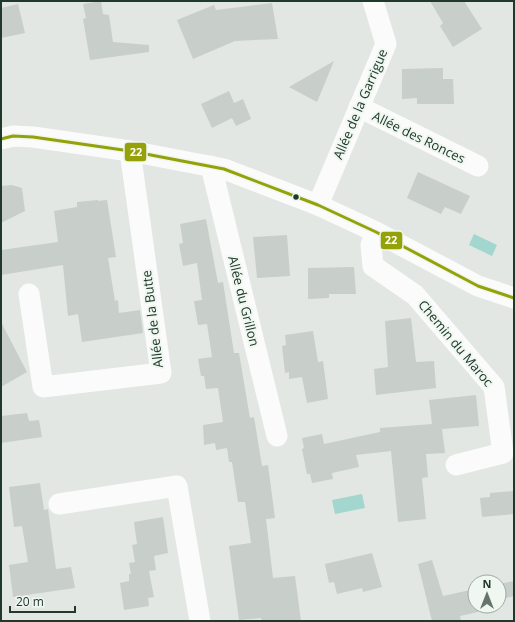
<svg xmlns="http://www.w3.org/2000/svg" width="515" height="622" font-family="'Open Sans',sans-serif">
	<rect width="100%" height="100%" fill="#e2e7e3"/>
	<g fill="#a2d6ce">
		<polygon points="474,234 497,245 492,256 469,245"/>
		<polygon points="362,494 365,508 335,514 332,500"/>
	</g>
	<g fill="#c8ceca">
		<polygon points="101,1 103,14 109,15 113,42 149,45 149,52 90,60 83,19 86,18 83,4"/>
		<polygon points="430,1 464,1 482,29 453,47 440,26 443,23"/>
		<polygon points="272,3 278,39 235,41 193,59 177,20 214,5 216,10"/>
		<polygon points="18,4 25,33 1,38 1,8"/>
		<polygon points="334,61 317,102 289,87"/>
		<polygon points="443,68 443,79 453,79 454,104 417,104 417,98 402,99 402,69"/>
		<polygon points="229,91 234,103 243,99 251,119 236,126 232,118 212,128 201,104"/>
		<polygon points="418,172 470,196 461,214 445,207 441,214 407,198"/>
		<polygon points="12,185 22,188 25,211 1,223 1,186"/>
		<polygon points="98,200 98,201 107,200 116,257 108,258 115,301 118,300 119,313 140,310 143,333 82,342 78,314 68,316 63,265 1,275 1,250 58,242 54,211 77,207 77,202"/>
		<polygon points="206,219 218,283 223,282 234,353 239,353 250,418 254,417 262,466 268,465 275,518 266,519 273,578 295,576 301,621 262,621 261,618 239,620 229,546 251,543 245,502 238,502 232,462 229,462 227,448 216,450 215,443 204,445 203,425 223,422 218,388 206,389 204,376 201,376 198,359 212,357 207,324 198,325 194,301 202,300 197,263 183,266 179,244 183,243 180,224"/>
		<polygon points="287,235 290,276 257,278 253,237"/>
		<polygon points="354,267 356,294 329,294 329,298 308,299 308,268"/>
		<polygon points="411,318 416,362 434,361 436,388 376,395 374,369 388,367 385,321"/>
		<polygon points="1,322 27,372 1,387"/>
		<polygon points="313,331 318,362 323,361 328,399 307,403 302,377 289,379 289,372 285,373 282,346 286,345 285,335"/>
		<polygon points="476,395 479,426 442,429 445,453 426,454 428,477 422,478 426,519 398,522 391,451 356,455 359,467 332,473 333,479 312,483 310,474 307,474 302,449 304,448 302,438 322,434 324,444 380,432 380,428 432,424 429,400"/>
		<polygon points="27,413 29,421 39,420 42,437 1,443 1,416"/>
		<polygon points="40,483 44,510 48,509 56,569 71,567 75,588 13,597 9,565 28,562 22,526 14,527 9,487"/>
		<polygon points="514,491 514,514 482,517 480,498 490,497 490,493"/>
		<polygon points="163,517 168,553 154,556 156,570 149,571 154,597 148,598 149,606 124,610 120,583 129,581 129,574 131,574 129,563 135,562 132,545 137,544 134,522"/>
		<polygon points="372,553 382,587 363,592 362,588 337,594 334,582 329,583 325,564"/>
		<polygon points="432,560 443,596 475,589 475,606 477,606 478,612 460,616 461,621 432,621 418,564"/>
		<polygon points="514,581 514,596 499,600 499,584"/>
	</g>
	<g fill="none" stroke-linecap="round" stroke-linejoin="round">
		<g stroke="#fbfbfb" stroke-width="21">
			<polyline points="359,107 478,166"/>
			<polyline points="1,139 13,136 33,137 130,151 224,169 318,205 376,232 478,286 514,298"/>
			<polyline points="211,166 277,436"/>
			<polyline points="318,205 386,44 373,1"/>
			<polyline points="376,232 371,245 373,266 415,295 494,387 503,453 456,465"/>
			<polyline points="29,294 43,387 161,373 130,151"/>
			<polyline points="59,504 177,486 200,621"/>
		</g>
		<defs>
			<polyline id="bus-1" points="1,139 13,136 33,137 130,151 224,169 318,205 376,232 478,286 514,298"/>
		</defs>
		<use href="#bus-1" stroke="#eff7f0" stroke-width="6"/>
		<use href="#bus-1" stroke="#95a109" stroke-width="3"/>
	</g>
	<circle fill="#20392b" stroke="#eff7f0" stroke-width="1.5" cx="296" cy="197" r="3.5"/>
	<g text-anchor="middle" stroke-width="4" stroke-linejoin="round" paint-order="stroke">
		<g font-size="13" fill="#20392b" stroke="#eff7f0">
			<text transform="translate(360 104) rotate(-67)" y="5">Allée de la Garrigue</text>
			<text transform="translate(419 137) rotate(26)" y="5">Allée des Ronces</text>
			<text transform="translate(244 301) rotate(76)" y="5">Allée du Grillon</text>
			<text transform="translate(152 319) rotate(-97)" y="5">Allée de la Butte</text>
			<text transform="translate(456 343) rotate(50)" y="5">Chemin du Maroc</text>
		</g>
	</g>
	<g stroke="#eff7f0" stroke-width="1.5">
		<rect x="124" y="142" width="23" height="20" rx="4" fill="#95a109"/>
		<rect x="380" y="231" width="23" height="19" rx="4" fill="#95a109"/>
	</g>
	<g font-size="11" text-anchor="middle" font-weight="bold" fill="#fff">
		<text x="136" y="156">22</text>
		<text x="391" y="244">22</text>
	</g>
	<rect width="515" height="622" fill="none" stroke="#20392b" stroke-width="4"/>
	<g transform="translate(487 594)"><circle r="19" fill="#eff7f0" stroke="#9caba1"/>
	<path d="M0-3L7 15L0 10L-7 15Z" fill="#64766b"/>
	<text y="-6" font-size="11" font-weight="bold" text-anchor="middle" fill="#20392b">N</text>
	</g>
	<path d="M10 606v6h65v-6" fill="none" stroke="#20392b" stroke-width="2"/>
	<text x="16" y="606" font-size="12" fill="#20392b" stroke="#eff7f0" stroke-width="3" paint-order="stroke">20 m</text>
</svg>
